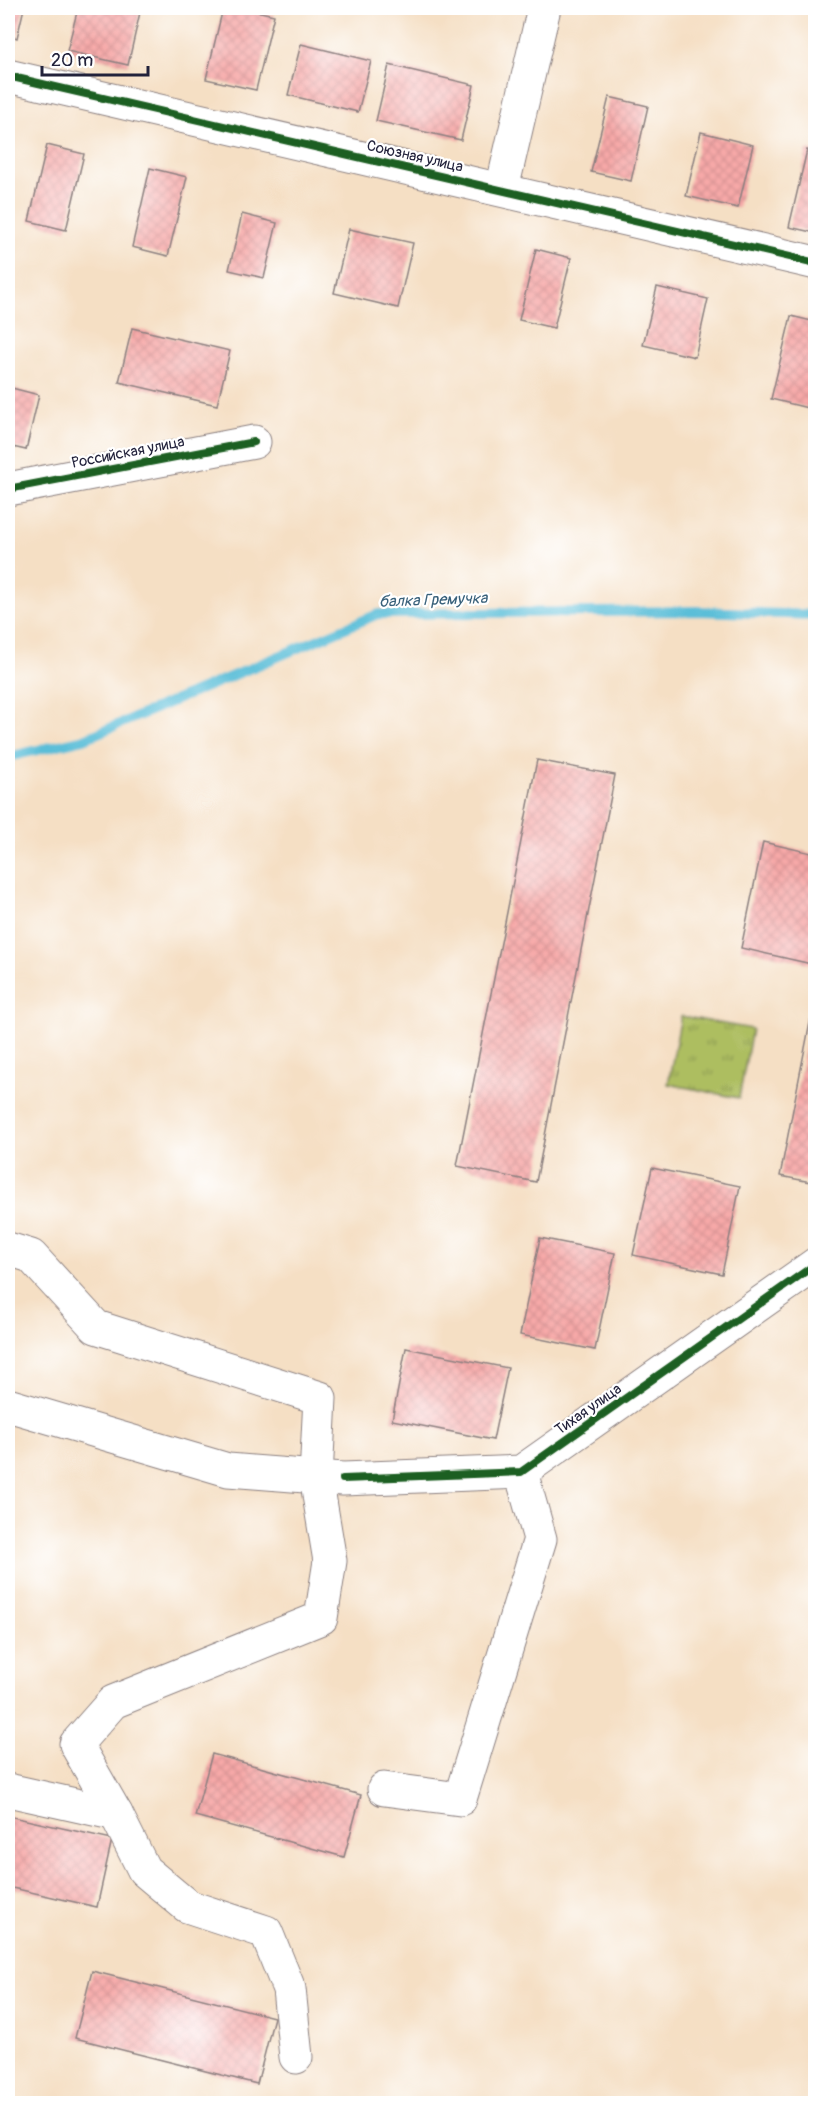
<svg xmlns="http://www.w3.org/2000/svg" width="823" height="2111" font-family="Pangolin,sans-serif">
	<defs>
		<pattern id="park-tufts" width="24" height="20" patternUnits="userSpaceOnUse" patternTransform="scale(1.5)"><rect width="24" height="20" fill="#adbe61"/><path d="M3 7l-1-3M5 7V3M7 7l1-3M15 17l-1-3M17 17v-4M19 17l1-3" fill="none" stroke="#8c9a51"/></pattern>
		<pattern id="building-cross-hatch" width="8" height="8" patternUnits="userSpaceOnUse" patternTransform="scale(1.5)"><rect width="8" height="8" fill="#f7a9a8"/><path d="M0 0l8 8M0 8l8-8" fill="none" stroke="#d39192"/></pattern>
	</defs>
	<rect width="100%" height="100%" fill="#fff"/>
	<filter id="ink" filterUnits="userSpaceOnUse"><feTurbulence type="fractalNoise" baseFrequency=".0167" numOctaves="2"/><feDisplacementMap in="SourceGraphic" scale="12" xChannelSelector="R" yChannelSelector="G"/><feConvolveMatrix kernelMatrix="1 2 1 2 8 2 1 2 1" color-interpolation-filters="sRGB"/></filter>
	<filter id="wash" filterUnits="userSpaceOnUse"><feTurbulence type="fractalNoise" baseFrequency=".008" numOctaves="4" result="noise"/><feDisplacementMap in="SourceGraphic" scale="24" xChannelSelector="R" yChannelSelector="G"/><feGaussianBlur stdDeviation="1.35" result="paint"/><feColorMatrix in="noise" values="0 0 0 0 0 0 0 0 0 0 0 0 0 0 0 0 0 1.4 0 .05"/><feComposite in="paint" operator="in"/></filter>
	<g filter="url(#wash)">
		<rect width="100%" height="100%" fill="#f5dfc4"/>
		<polygon fill="url(#park-tufts)" stroke="#68704e" stroke-width="1.5" points="681,1016 752,1029 739,1098 668,1084"/>
		<g fill="none" stroke-linecap="round" stroke-linejoin="round">
			<polyline stroke="#5abed8" stroke-width="10" points="8,757 84,739 378,614 696,611 816,615"/>
		</g>
		<g id="blocks">
			<g fill="url(#building-cross-hatch)">
				<polygon points="8,8 24,8 17,38 8,35"/>
				<polygon points="78,8 141,8 128,65 67,51"/>
				<polygon points="223,8 242,8 274,15 256,90 206,79"/>
				<polygon points="301,44 371,61 358,112 288,95"/>
				<polygon points="389,65 474,85 461,140 376,121"/>
				<polygon points="609,97 648,106 631,181 591,172"/>
				<polygon points="701,132 753,145 738,208 686,196"/>
				<polygon points="47,145 84,154 66,230 29,221"/>
				<polygon points="807,150 816,152 816,233 789,227"/>
				<polygon points="150,168 187,177 168,256 132,247"/>
				<polygon points="242,214 277,223 264,278 229,270"/>
				<polygon points="349,229 413,243 398,308 334,293"/>
				<polygon points="536,249 571,258 554,328 519,320"/>
				<polygon points="657,287 708,299 695,357 643,345"/>
				<polygon points="791,316 816,322 816,410 771,399"/>
				<polygon points="132,328 230,351 217,405 119,382"/>
				<polygon points="8,387 39,395 26,450 8,446"/>
				<polygon points="537,760 615,775 536,1182 457,1166"/>
				<polygon points="763,842 816,854 816,965 741,948"/>
				<polygon points="814,1002 816,1002 816,1183 780,1176"/>
				<polygon points="652,1168 740,1186 722,1274 633,1255"/>
				<polygon points="540,1238 615,1253 595,1350 520,1335"/>
				<polygon points="406,1348 508,1368 493,1440 392,1420"/>
				<polygon points="212,1754 361,1795 344,1857 195,1816"/>
				<polygon points="8,1816 112,1839 97,1907 8,1887"/>
				<polygon points="92,1971 274,2017 257,2084 75,2038"/>
			</g>
		</g>
	</g>
	<g filter="url(#ink)">
		<use href="#blocks" fill-opacity="0" stroke="#8c8080" stroke-width="1.5"/>
		<g fill="none" stroke-linecap="round" stroke-linejoin="round">
			<defs>
				<g id="minor">
					<polyline points="8,76 816,263"/>
					<polyline points="502,189 544,8"/>
					<polyline points="8,489 254,442"/>
					<polyline points="8,1249 31,1256 96,1327 320,1398 316,1477 330,1561 321,1618 113,1702 76,1744 116,1814 8,1790"/>
					<polyline points="8,1405 228,1470 343,1479 521,1472 816,1264"/>
					<polyline points="384,1789 460,1799 540,1539 521,1472"/>
					<polyline points="116,1814 144,1870 187,1906 266,1932 289,1989 296,2057"/>
				</g>
			</defs>
			<use href="#minor" stroke="#8c8080" stroke-width="35"/>
			<use href="#minor" stroke="#fff" stroke-width="33"/>
			<defs>
				<g id="cycleway">
					<polyline points="8,76 816,263"/>
					<polyline points="8,489 254,442"/>
					<polyline points="343,1479 521,1472 816,1264"/>
				</g>
			</defs>
			<use href="#cycleway" stroke="#fff" stroke-width="11"/>
			<use href="#cycleway" stroke="#1b5e20" stroke-width="8"/>
		</g>
	</g>
	<g text-anchor="middle" stroke-width="4.5" stroke-linejoin="round" paint-order="stroke">
		<g font-size="15" fill="#22223b" stroke="#fff">
			<text transform="translate(415 156) rotate(13)" y="5">Союзная улица</text>
			<text transform="translate(128 452) rotate(-11)" y="5">Российская улица</text>
			<text transform="translate(588 1409) rotate(-35)" y="5">Тихая улица</text>
		</g>
		<g font-size="16" font-style="italic" fill="#38607a" stroke="#fff">
			<text transform="translate(433 599) rotate(-2)" y="6">балка Гремучка</text>
		</g>
	</g>
	<rect width="823" height="2111" fill="none" stroke="#fff" stroke-width="30"/>
	<path d="M42 66v9h106v-9" fill="none" stroke="#22223b" stroke-width="3"/>
	<text x="51" y="66" font-size="18" fill="#22223b" stroke="#ffffff" stroke-width="4.5" paint-order="stroke">20 m</text>
</svg>
